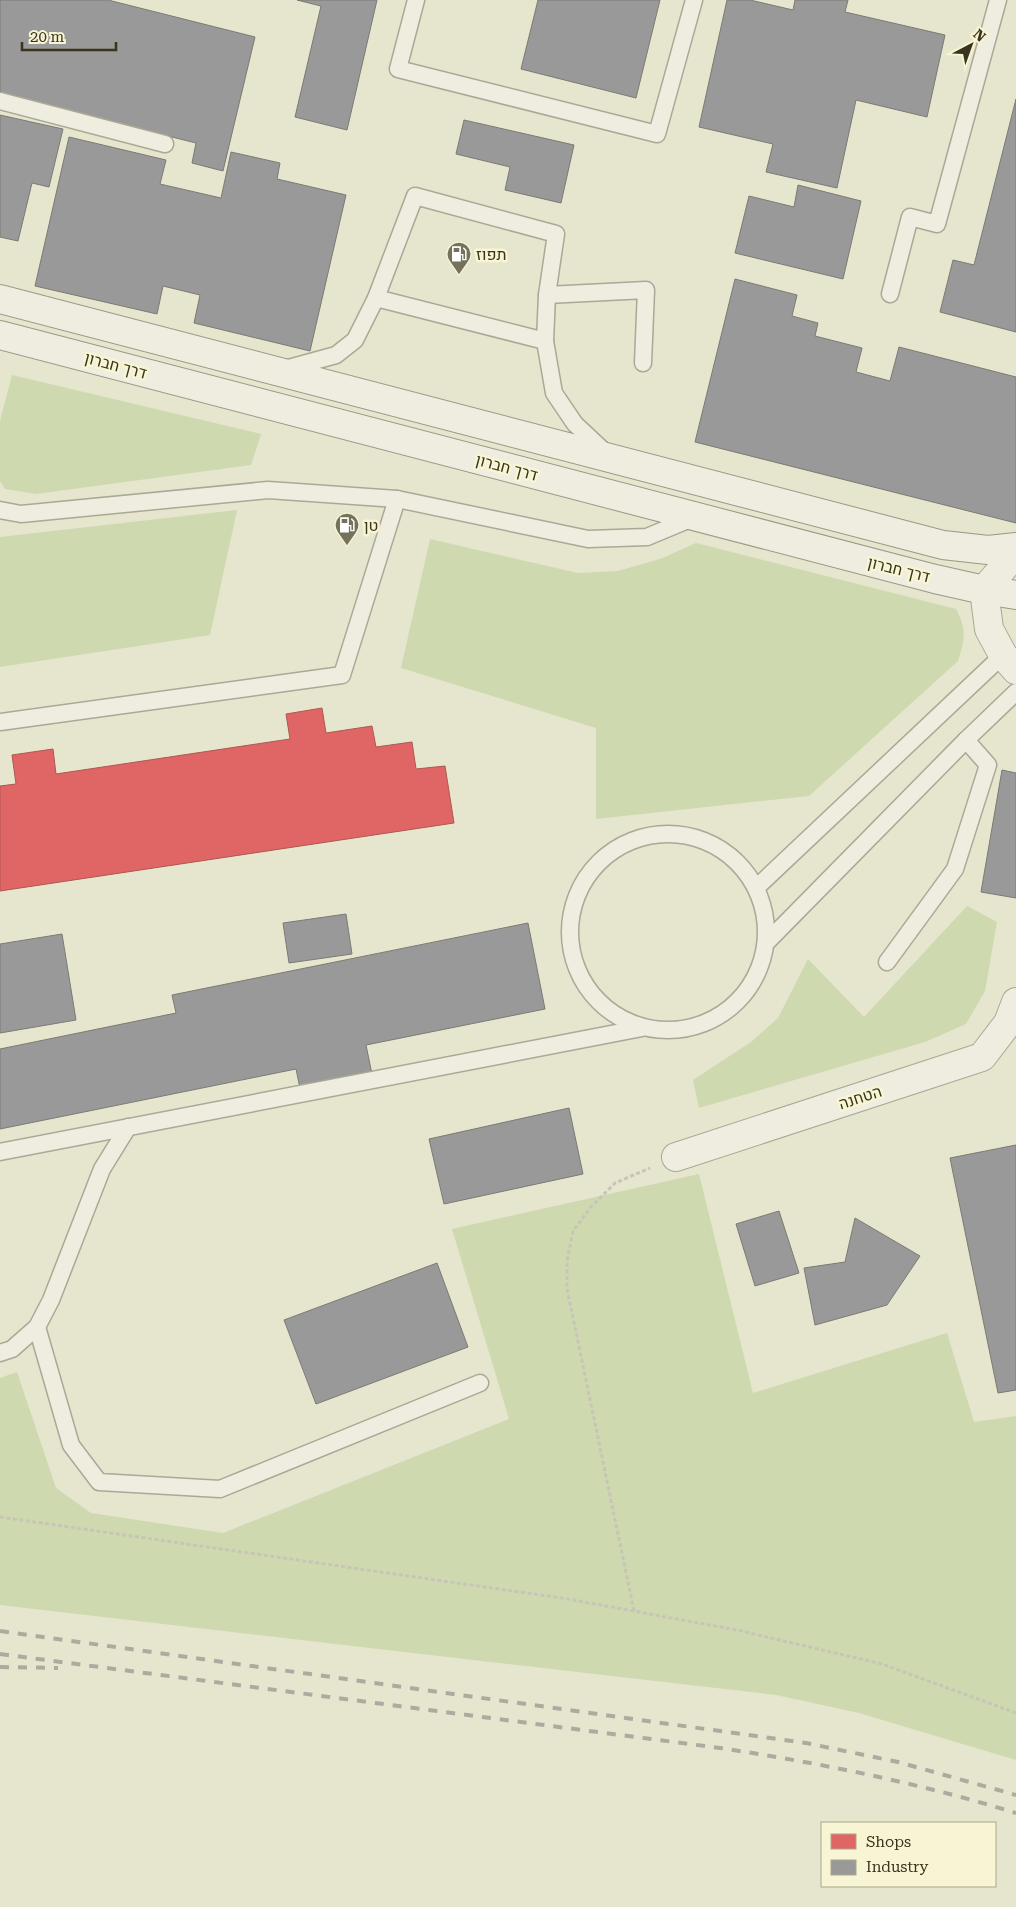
<svg xmlns="http://www.w3.org/2000/svg" width="1016" height="1907" font-family="'Roboto Serif',Heebo,serif">
	<rect width="100%" height="100%" fill="#e6e5ce"/>
	<g fill="#ced9b0">
		<polygon points="12,375 261,434 251,465 36,494 5,489 0,481 0,421"/>
		<polygon points="237,510 210,635 0,667 0,537"/>
		<path d="M430 539 578 573 618 571 660 559 696 543 956 609C967 630 965 638 958 661L809 796 596 819V728L401 668Z"/>
		<polygon points="967,906 997,922 985,991 966,1024 925,1042 699,1108 693,1080 751,1042 778,1018 808,959 864,1017"/>
		<polygon points="699,1174 753,1393 947,1333 974,1422 1016,1416 1016,1760 859,1713 776,1695 0,1605 0,1378 17,1372 56,1488 91,1513 223,1533 509,1419 452,1229"/>
	</g>
	<polygon fill="#e06666" stroke="#ae5750" points="322,708 326,733 372,726 376,747 412,742 416,769 445,766 454,823 0,891 0,786 16,784 12,755 53,749 56,774 290,739 286,714"/>
	<g fill="#999" stroke="#7c7a74">
		<polygon points="0,0 108,0 255,37 223,171 192,163 196,143 0,94"/>
		<polygon points="297,0 377,0 347,130 295,117 321,6"/>
		<polygon points="538,0 660,0 636,98 521,69"/>
		<polygon points="727,0 750,0 793,10 795,0 848,0 845,12 945,35 927,117 856,100 837,188 766,172 773,144 699,127"/>
		<polygon points="1016,99 1016,332 940,312 953,260 974,265"/>
		<polygon points="0,115 63,129 49,187 32,183 18,241 0,237"/>
		<polygon points="464,120 574,145 561,203 505,190 510,167 456,154"/>
		<polygon points="69,137 166,160 160,184 221,198 231,152 280,163 277,179 346,195 310,351 194,323 200,295 163,286 157,314 35,286"/>
		<polygon points="798,185 861,201 843,279 735,253 749,196 794,207"/>
		<polygon points="735,279 797,295 792,316 818,323 815,336 862,348 856,372 890,381 899,347 1016,377 1016,523 695,442"/>
		<polygon points="1002,770 1016,773 1016,898 981,892"/>
		<polygon points="346,914 352,954 289,963 283,923"/>
		<polygon points="528,923 545,1009 366,1045 373,1079 301,1093 296,1069 0,1129 0,1049 176,1013 172,995"/>
		<polygon points="62,934 76,1020 0,1033 0,944"/>
		<polygon points="569,1108 583,1174 444,1204 429,1139"/>
		<polygon points="1016,1145 1016,1390 998,1393 950,1158"/>
		<polygon points="779,1211 799,1273 755,1286 736,1224"/>
		<polygon points="855,1218 920,1256 887,1305 815,1325 804,1268 845,1262"/>
		<polygon points="437,1263 468,1347 316,1404 284,1320"/>
	</g>
	<g fill="none" stroke-linecap="round" stroke-linejoin="round">
		<defs>
			<g id="lane">
				<polyline points="416,0 398,69 657,134 694,0"/>
				<polyline points="0,101 165,144"/>
				<polyline points="890,294 910,217 937,224 998,0"/>
				<polyline points="547,295 646,290 643,363"/>
				<polyline points="376,298 545,341"/>
				<polyline points="285,369 336,355 355,340 376,298 415,196 556,234 547,295 545,341 554,393 575,424 606,453"/>
				<polyline points="0,510 21,514 268,490 397,499 588,539 647,537 695,517"/>
				<polyline points="0,722 342,675 397,499"/>
				<circle cx="668" cy="932" r="98"/>
				<polyline points="756,888 1003,655"/>
				<polyline points="766,943 966,740"/>
				<polyline points="887,962 955,869 988,765 966,740 1016,692"/>
				<polyline points="0,1152 642,1028"/>
				<polyline points="37,1327 71,1445 99,1482 220,1489 480,1383"/>
				<polyline points="0,1353 12,1349 37,1327 51,1300 102,1169 128,1127"/>
			</g>
			<g id="street">
				<polyline points="1016,553 984,590 989,629 1003,655 1016,670"/>
				<polyline points="676,1157 982,1057 1008,1023 1016,1002"/>
			</g>
			<g id="secondary">
				<polyline points="0,299 943,545 988,550 1016,547"/>
				<polyline points="0,335 935,579 984,590 1016,595"/>
			</g>
		</defs>
		<use href="#lane" stroke="#aba896" stroke-width="19"/>
		<use href="#street" stroke="#aba896" stroke-width="30"/>
		<use href="#secondary" stroke="#9b9886" stroke-width="30"/>
		<g stroke="#c7c5b6" stroke-width="3" stroke-dasharray="4 2.5" stroke-linecap="butt">
			<polyline points="0,1517 568,1599 737,1630 882,1664 1016,1713"/>
			<polyline points="634,1611 567,1289 567,1261 573,1231 590,1208 615,1183 650,1168"/>
		</g>
		<use href="#lane" stroke="#eeeddf" stroke-width="16"/>
		<use href="#street" stroke="#eeeddf" stroke-width="28"/>
		<use href="#secondary" stroke="#eeeddf" stroke-width="28"/>
		<g stroke="#adab9f" stroke-width="4" stroke-dasharray="9 9" stroke-linecap="butt">
			<polyline points="0,1631 806,1743 898,1762 1016,1795"/>
			<path d="M0 1654 720 1748C820 1763 919 1783 1016 1813"/>
			<polyline points="0,1667 58,1668"/>
		</g>
	</g>
	<defs>
		<symbol id="fuel-pin" viewBox="-11 -11 22 30"><path d="M0 17L-7.5 6A9.5 9.5 0 1 1 7.5 6Z" fill="#76715c" stroke="#f7f5d3"/><path d="M-5.5-6h7V0h2V4h1.3V-2.5L3-4.5l.8-.8L6-3V5H2.5V1h-1V6h-7ZM-4.2-4.7v3.2H.2V-4.7Z" fill="#fff"/></symbol>
	</defs>
	<g fill-rule="evenodd">
		<use href="#fuel-pin" x="445" y="240" width="28" height="38"/>
		<use href="#fuel-pin" x="333" y="511" width="28" height="38"/>
	</g>
	<g text-anchor="middle" stroke-width="5" stroke-linejoin="round" paint-order="stroke">
		<g font-size="16" fill="#3a331e" stroke="#f7f5d3" text-anchor="start">
			<text x="476" y="260">תפוז</text>
			<text x="364" y="531">טן</text>
		</g>
		<g font-size="16" fill="#3a331e" stroke="#f7f5d3">
			<text transform="translate(116 365) rotate(15)" y="6">דרך חברון</text>
			<text transform="translate(507 467) rotate(15)" y="6">דרך חברון</text>
			<text transform="translate(899 569) rotate(14)" y="6">דרך חברון</text>
			<text transform="translate(860 1097) rotate(-18)" y="6">הטחנה</text>
		</g>
	</g>
	<rect x="821" y="1822" width="175" height="65" fill="#f7f5d3" stroke="#aba78b"/>
	<rect x="831" y="1834" width="25" height="15" fill="#e06666" stroke="#aba78b"/>
	<text x="866" y="1847" font-size="15" fill="#3a331e">Shops</text>
	<rect x="831" y="1860" width="25" height="15" fill="#999999" stroke="#aba78b"/>
	<text x="866" y="1872" font-size="15" fill="#3a331e">Industry</text>
	<g transform="translate(971 45) rotate(41)" stroke="#f7f5d3" stroke-width="4" paint-order="stroke">
	<path d="M0-4L9 19L0 12L-9 19Z" fill="#3a331e"/>
	<text y="-8" font-size="14" font-weight="bold" text-anchor="middle" fill="#3a331e">N</text>
	</g>
	<path d="M22 42v8h94v-8" fill="none" stroke="#3a331e" stroke-width="2.5"/>
	<text x="30" y="42" font-size="15" fill="#3a331e" stroke="#f7f5d3" stroke-width="4" paint-order="stroke">20 m</text>
</svg>
